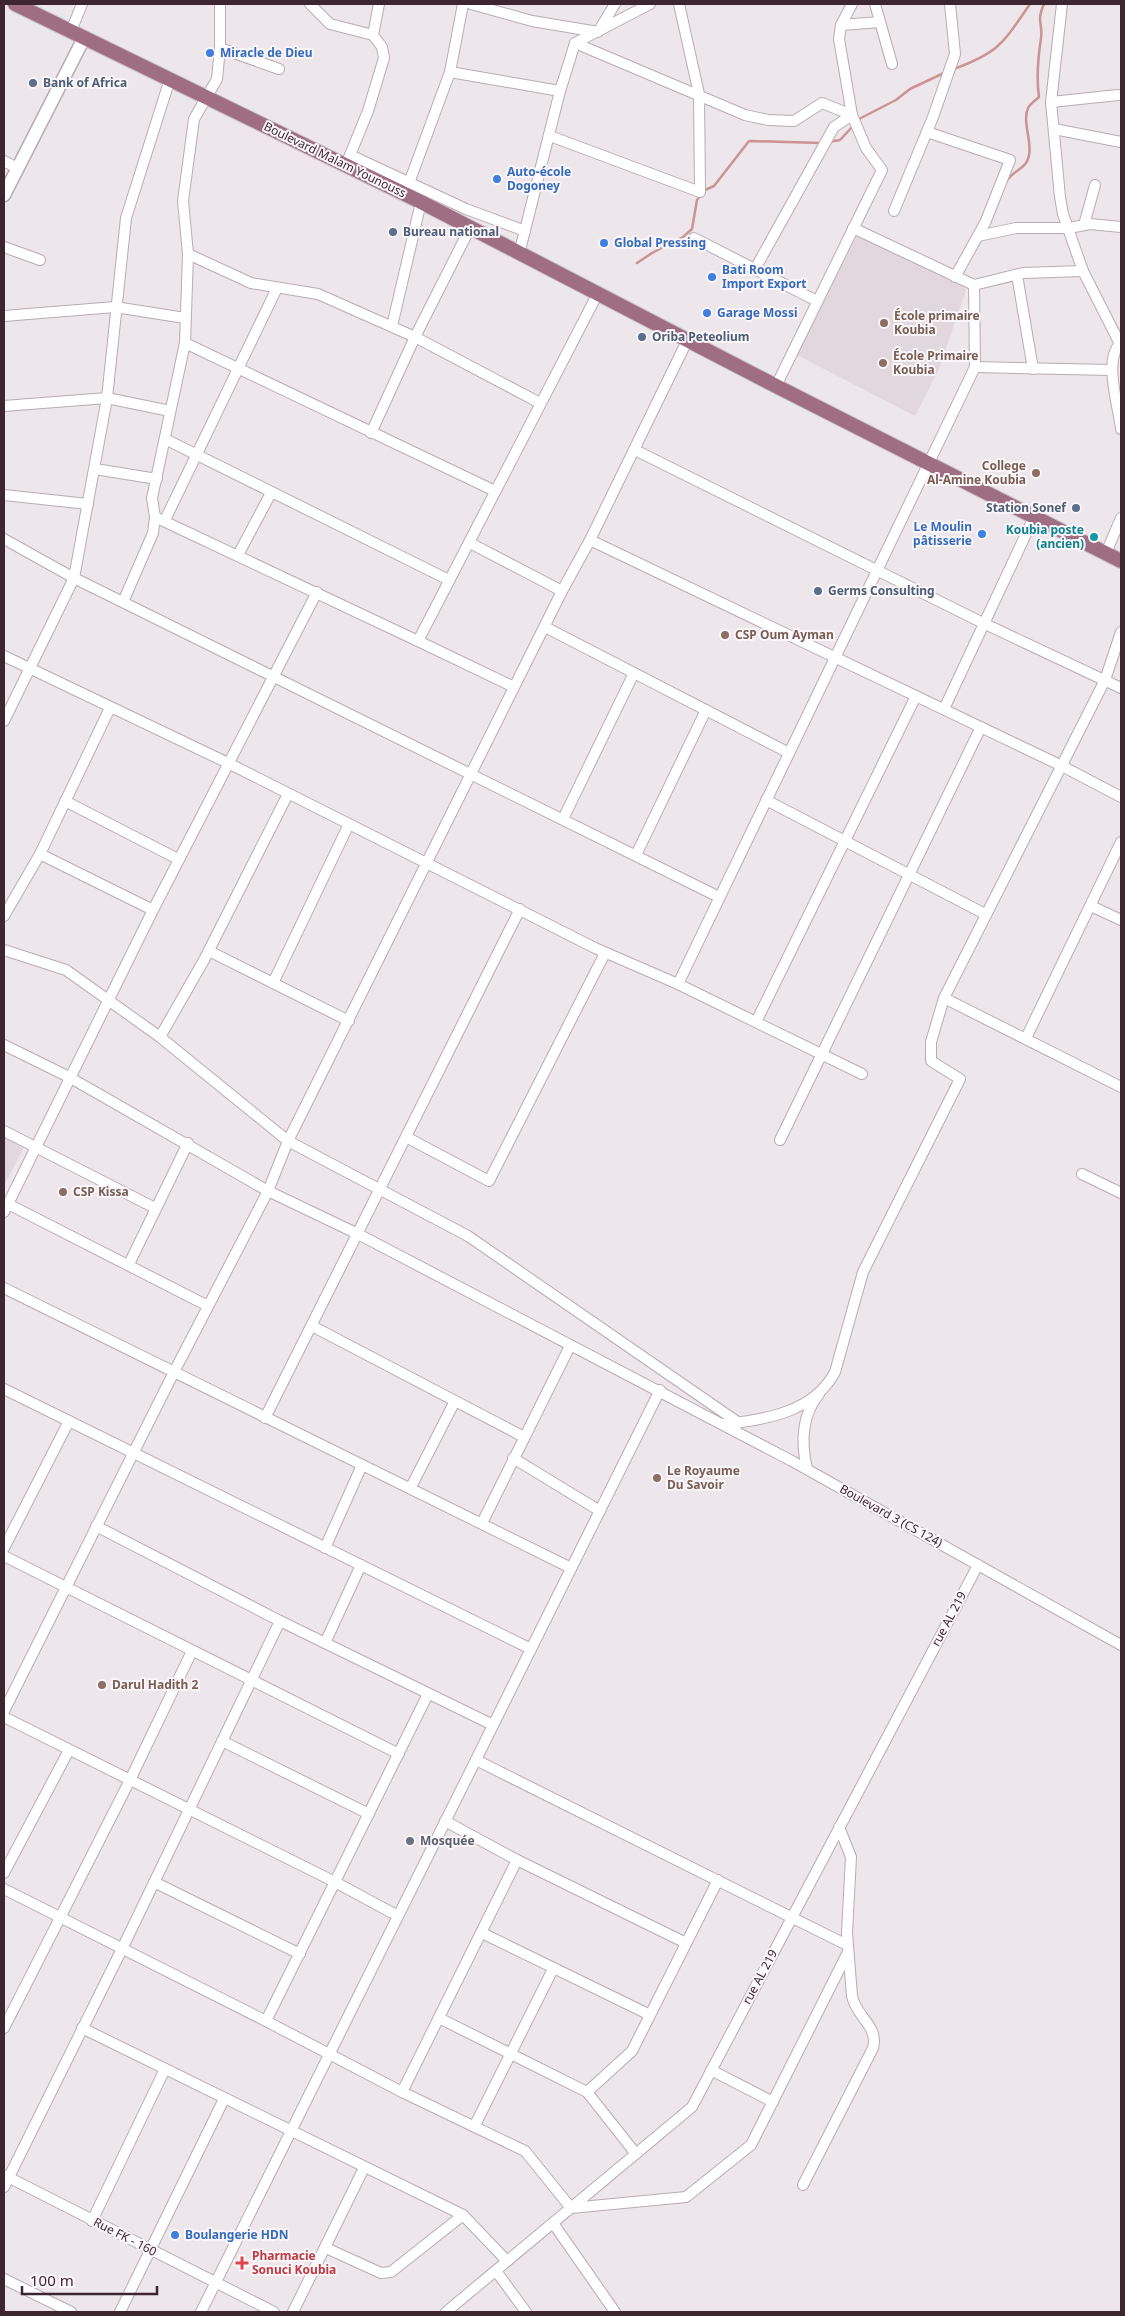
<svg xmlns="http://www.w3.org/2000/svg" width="1125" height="2316" font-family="'Noto Sans',sans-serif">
	<rect width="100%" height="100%" fill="#ede6ea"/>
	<g fill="#e1d7dd">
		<polygon points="857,236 962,285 966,290 939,369 915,416 797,355"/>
		<polygon points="4,1137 24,1147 4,1186"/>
	</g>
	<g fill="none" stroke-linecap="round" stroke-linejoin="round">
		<g stroke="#cd9394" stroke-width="2.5">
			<path d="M954 69C1000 52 1003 43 1030 4"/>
			<polyline points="857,120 896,100 910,89 946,72"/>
			<polyline points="828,142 840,140 854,125"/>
			<path d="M1006 182C1011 173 1021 170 1026 163 1036 147 1021 124 1028 108 1030 104 1036 100 1039 97 1036 77 1038 58 1041 38 1043 23 1036 22 1044 4"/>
			<polyline points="637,263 652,253 683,237 692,229 697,200 705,190 714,186 749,141 821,143"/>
		</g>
		<defs>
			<g id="minor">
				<polyline points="310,4 330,24 373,35"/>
				<polyline points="471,4 532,21 598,32 615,4"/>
				<polyline points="875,4 892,64"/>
				<path d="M1062 4 1051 102 1060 197 1063 214 1083 271 1120 344C1103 360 1119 408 1121 429"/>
				<polyline points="841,25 880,22"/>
				<polyline points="71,31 82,4"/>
				<polyline points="575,43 745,115 768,120 794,121 822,103 852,115"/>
				<polyline points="220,48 279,69"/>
				<polyline points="450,72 560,91"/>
				<polyline points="1051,102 1118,95"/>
				<polyline points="1054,129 1121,142"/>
				<polyline points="927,132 1010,160 985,223 955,277"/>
				<polyline points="550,136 700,192 699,94 679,4"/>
				<polyline points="350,155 466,209 525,231"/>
				<polyline points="348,160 368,111 384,58 382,47 373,35 379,4"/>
				<polyline points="4,161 17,168"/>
				<polyline points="409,183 450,72 463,4"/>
				<polyline points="894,211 933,117 955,54 950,4"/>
				<polyline points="1084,225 1095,185"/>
				<polyline points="853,228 974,285 1023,273 1083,271"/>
				<polyline points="978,236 1016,228 1069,228 1090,224 1121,227"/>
				<polyline points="694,238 817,301"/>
				<polyline points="4,247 40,260"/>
				<polyline points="188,254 251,283 318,294 415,337 540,403"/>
				<polyline points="519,254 560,91 575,43 650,4"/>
				<polyline points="755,269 834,127 852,115"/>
				<polyline points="1017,275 1033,369"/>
				<polyline points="4,316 115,307 185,318"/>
				<polyline points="392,326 421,202"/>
				<polyline points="185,343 495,491"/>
				<polyline points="975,367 1111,370"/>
				<polyline points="776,386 882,170 866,148 852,115 839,39 841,25 852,4"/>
				<polyline points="4,406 107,398 170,411"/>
				<polyline points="371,433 415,337 470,228"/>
				<polyline points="165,439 449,580"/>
				<polyline points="635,450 983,623 1121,688"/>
				<polyline points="95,469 157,479"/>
				<polyline points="4,495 88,504"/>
				<polyline points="155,517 418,641"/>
				<polyline points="165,520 277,288"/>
				<polyline points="4,539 74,578 719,897"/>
				<polyline points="590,540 1062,766 1121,797"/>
				<polyline points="470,543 562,591"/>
				<polyline points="1106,553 1121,518"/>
				<polyline points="238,555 271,493"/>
				<polyline points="123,602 153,533 155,517 152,498 185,343 188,254 183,201 194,119 217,79 220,48 220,4"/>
				<polyline points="545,627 789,753"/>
				<polyline points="4,656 228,763 595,948 678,984 862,1074"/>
				<polyline points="514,687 418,641 598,293"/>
				<polyline points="944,709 1034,517"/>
				<polyline points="4,721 74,578 107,398 126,218 170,79"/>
				<polyline points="766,800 985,914"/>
				<polyline points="65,801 178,859"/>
				<polyline points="563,819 634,673"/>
				<polyline points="40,854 153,910"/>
				<polyline points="636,855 706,710"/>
				<polyline points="1091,906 1121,920"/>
				<polyline points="4,916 40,854 110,708"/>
				<polyline points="4,950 66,970 160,1037 288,1141 468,1236 739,1423"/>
				<polyline points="209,951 349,1021"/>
				<polyline points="273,983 349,824"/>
				<polyline points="678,984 975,367 974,285"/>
				<polyline points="944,998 1121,1087"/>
				<polyline points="756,1022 916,696"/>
				<polyline points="160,1037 204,960 288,794"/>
				<polyline points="1026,1038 1121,842"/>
				<polyline points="4,1045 69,1077 268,1191 358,1234 792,1461 1121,1645"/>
				<polyline points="4,1131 155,1208"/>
				<polyline points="406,1137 489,1181 605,953"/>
				<polyline points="780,1140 981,727"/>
				<polyline points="1082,1174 1121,1193"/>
				<polyline points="8,1204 208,1306"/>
				<polyline points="4,1212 153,910 317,592"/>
				<polyline points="129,1264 188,1143"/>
				<path d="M4 1288C193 1382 383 1474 571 1568"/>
				<polyline points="312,1326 524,1437"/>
				<polyline points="4,1389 531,1649"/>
				<polyline points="265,1418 520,909"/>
				<path d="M724 1424C765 1420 814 1412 835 1372L863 1272 960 1079 931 1061V1042L944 998 1105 680 1121 632"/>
				<polyline points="513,1458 600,1511"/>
				<path d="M807 1469C801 1443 801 1416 819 1394"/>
				<polyline points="411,1487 455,1401"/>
				<polyline points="482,1523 570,1346"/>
				<polyline points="96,1526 280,1621 493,1725"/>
				<polyline points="4,1548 69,1421"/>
				<polyline points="325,1548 362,1465"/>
				<polyline points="4,1556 399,1754"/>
				<polyline points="325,1643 361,1565"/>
				<polyline points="4,1711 174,1372 268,1191 288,1141 562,591 590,540 687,341"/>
				<polyline points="4,1717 335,1882 398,1916"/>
				<polyline points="222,1741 369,1814"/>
				<polyline points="476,1760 847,1945"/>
				<polyline points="445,1821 517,1860 686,1943"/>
				<polyline points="4,1873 69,1750"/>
				<polyline points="154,1882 300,1954"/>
				<polyline points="4,1889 266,2021 402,2092 525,2151 571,2208 686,2197 751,2145 848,1952"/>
				<polyline points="482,1933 650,2015"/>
				<polyline points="439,2018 587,2092 636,2154"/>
				<polyline points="266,2021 428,1694"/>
				<polyline points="4,2028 130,1780 192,1651"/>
				<polyline points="82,2028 463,2215 507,2261"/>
				<polyline points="711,2070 773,2102"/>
				<polyline points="402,2092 517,1860"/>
				<polyline points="587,2092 632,2051 718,1880"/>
				<polyline points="475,2125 553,1969"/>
				<polyline points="4,2175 274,2312"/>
				<path d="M803 2185 873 2048C879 2026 856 2017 852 1996L847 1933 851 1857 839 1827"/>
				<polyline points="4,2187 122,1949 280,1621"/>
				<polyline points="92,2221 165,2069"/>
				<polyline points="553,2223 615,2312"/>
				<polyline points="326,2248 381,2273 391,2272 463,2215"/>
				<polyline points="496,2271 526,2312"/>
				<polyline points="4,2279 71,2312"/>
				<polyline points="120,2312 224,2099"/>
				<polyline points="201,2312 660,1390"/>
				<polyline points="293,2312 364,2168"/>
				<polyline points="446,2312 692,2107 978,1565"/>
			</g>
			<polyline id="tertiary" points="4,195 84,38"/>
			<polyline id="primary" points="15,4 421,202 776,386 1121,561"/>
		</defs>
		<use href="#minor" stroke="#b8acb2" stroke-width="12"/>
		<use href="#tertiary" stroke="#b8acb2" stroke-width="15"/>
		<use href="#primary" stroke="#c9c2c5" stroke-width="16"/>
		<use href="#minor" stroke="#fff" stroke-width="10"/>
		<use href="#tertiary" stroke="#fff" stroke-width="12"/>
		<use href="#primary" stroke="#9f6e83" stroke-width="14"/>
	</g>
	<g fill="#3f7fe0" stroke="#faf6f9" stroke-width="2">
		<circle cx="210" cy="53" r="5"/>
		<circle cx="497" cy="179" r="5"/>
		<circle cx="604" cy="243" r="5"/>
		<circle cx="712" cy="277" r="5"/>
		<circle cx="707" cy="313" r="5"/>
		<circle cx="982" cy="534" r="5"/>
		<circle cx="175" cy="2235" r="5"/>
	</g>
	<g fill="#5c6f8a" stroke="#faf6f9" stroke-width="2">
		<circle cx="33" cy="83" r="5"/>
		<circle cx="393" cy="232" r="5"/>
		<circle cx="642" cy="337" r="5"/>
		<circle cx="1076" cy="508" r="5"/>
		<circle cx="818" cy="591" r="5"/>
	</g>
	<g fill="#8d6e63" stroke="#faf6f9" stroke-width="2">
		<circle cx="884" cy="323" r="5"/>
		<circle cx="883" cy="363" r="5"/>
		<circle cx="1036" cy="473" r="5"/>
		<circle cx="725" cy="635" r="5"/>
		<circle cx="63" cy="1192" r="5"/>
		<circle cx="657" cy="1478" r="5"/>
		<circle cx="102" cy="1685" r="5"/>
	</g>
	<circle fill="#0f9aa8" stroke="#faf6f9" stroke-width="2" cx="1094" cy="537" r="5"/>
	<circle fill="#6b7280" stroke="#faf6f9" stroke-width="2" cx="410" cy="1841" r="5"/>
	<path fill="#e0444e" stroke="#faf6f9" stroke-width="2" d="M239.5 2255.5h5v5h5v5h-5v5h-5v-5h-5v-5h5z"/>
	<g text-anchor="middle" stroke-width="4" stroke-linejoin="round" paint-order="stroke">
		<g font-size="12" font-weight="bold" fill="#366cbe" stroke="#faf6f9" text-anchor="start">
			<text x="220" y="57">Miracle de Dieu</text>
			<text x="507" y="176">Auto-école<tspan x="507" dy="14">Dogoney</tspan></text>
			<text x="614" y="247">Global Pressing</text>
			<text x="722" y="274">Bati Room<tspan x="722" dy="14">Import Export</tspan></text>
			<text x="717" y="317">Garage Mossi</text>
			<text x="972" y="531" text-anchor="end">Le Moulin<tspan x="972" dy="14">pâtisserie</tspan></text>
			<text x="185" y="2239">Boulangerie HDN</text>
		</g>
		<g font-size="12" font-weight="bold" fill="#4e5e75" stroke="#faf6f9" text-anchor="start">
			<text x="43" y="87">Bank of Africa</text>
			<text x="403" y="236">Bureau national</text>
			<text x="652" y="341">Oriba Peteolium</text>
			<text x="1066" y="512" text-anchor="end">Station Sonef</text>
			<text x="828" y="595">Germs Consulting</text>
		</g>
		<g font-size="12" fill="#3e2631" stroke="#faf6f9">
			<text transform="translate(335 160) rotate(26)" y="4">Boulevard Malam Younouss</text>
			<text transform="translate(891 1516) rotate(29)" y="4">Boulevard 3 (CS 124)</text>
			<text transform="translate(949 1619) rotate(-62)" y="4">rue AL 219</text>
			<text transform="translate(760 1977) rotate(-62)" y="4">rue AL 219</text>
			<text transform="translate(125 2237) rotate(27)" y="4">Rue FK - 160</text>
		</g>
		<g font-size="12" font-weight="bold" fill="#785e54" stroke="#faf6f9" text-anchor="start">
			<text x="894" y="320">École primaire<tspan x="894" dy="14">Koubia</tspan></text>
			<text x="893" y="360">École Primaire<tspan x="893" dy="14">Koubia</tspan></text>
			<text x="1026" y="470" text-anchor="end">College<tspan x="1026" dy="14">Al-Amine Koubia</tspan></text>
			<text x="735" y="639">CSP Oum Ayman</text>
			<text x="73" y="1196">CSP Kissa</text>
			<text x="667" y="1475">Le Royaume<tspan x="667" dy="14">Du Savoir</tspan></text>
			<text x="112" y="1689">Darul Hadith 2</text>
		</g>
		<g font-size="12" font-weight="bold" fill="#0d838f" stroke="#faf6f9" text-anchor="end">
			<text x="1084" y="534">Koubia poste<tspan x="1084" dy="14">(ancien)</tspan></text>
		</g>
		<g font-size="12" font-weight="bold" fill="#5b616d" stroke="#faf6f9" text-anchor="start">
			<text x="420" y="1845">Mosquée</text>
		</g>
		<g font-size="12" font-weight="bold" fill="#be3a42" stroke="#faf6f9" text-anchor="start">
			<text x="252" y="2260">Pharmacie<tspan x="252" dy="14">Sonuci Koubia</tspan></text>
		</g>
	</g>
	<rect width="1125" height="2316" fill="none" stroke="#3e2631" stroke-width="10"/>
	<path d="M22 2286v8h135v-8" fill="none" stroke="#3e2631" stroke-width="2.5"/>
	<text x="30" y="2286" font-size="15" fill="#3e2631" stroke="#faf6f9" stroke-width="4" paint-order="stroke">100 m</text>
</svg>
